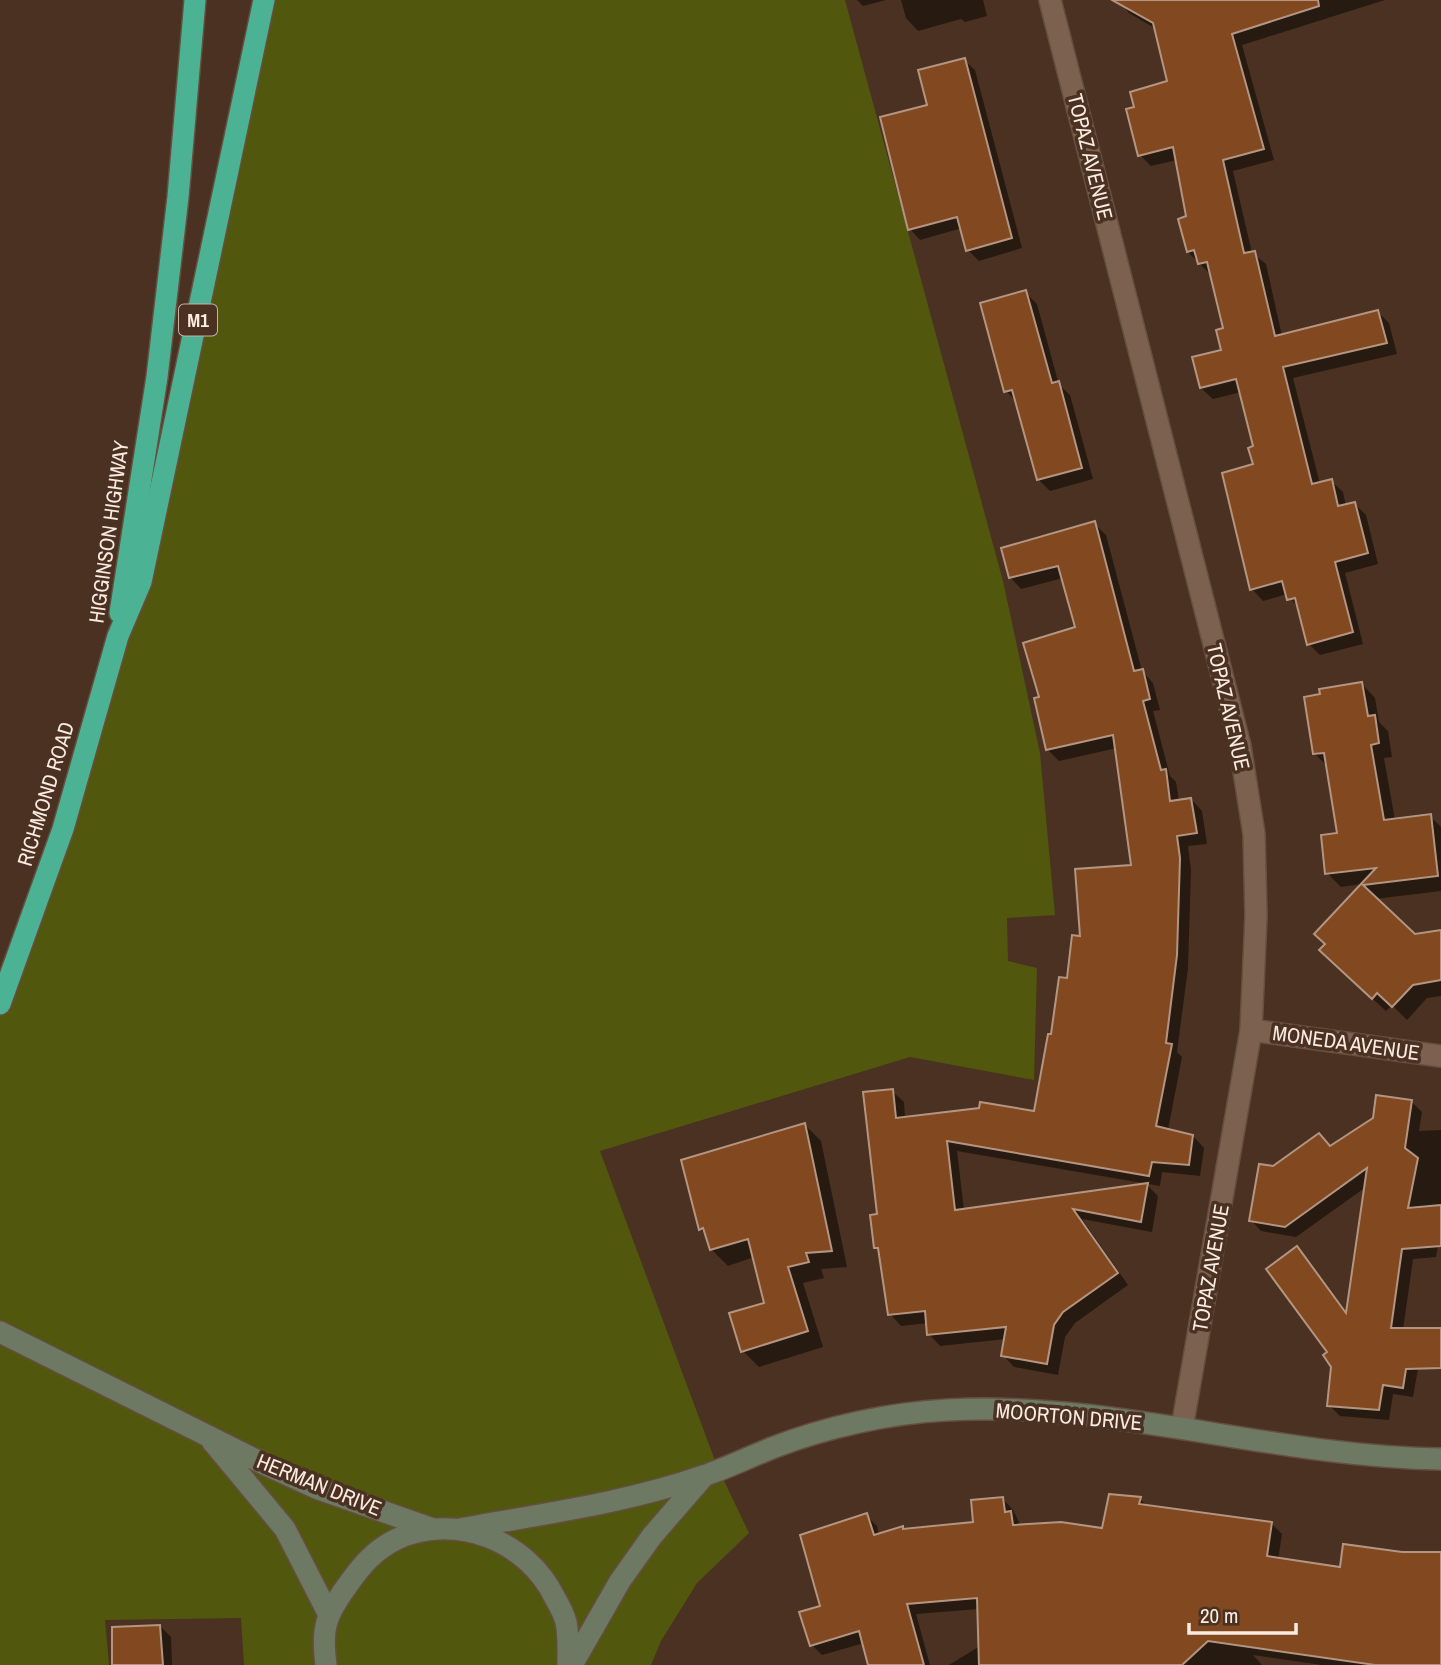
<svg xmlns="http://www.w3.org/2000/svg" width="1441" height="1665" font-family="'Archivo Narrow',sans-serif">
	<rect width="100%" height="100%" fill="#4a3121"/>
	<polygon fill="#52570e" points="267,0 845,0 1003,581 1040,753 1055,915 1007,918 1008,961 1037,968 1034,1080 910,1057 600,1151 717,1466 749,1533 697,1583 661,1641 651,1665 244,1665 241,1618 105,1620 109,1665 0,1665 0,1016 73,813"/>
	<g fill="#0007">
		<polygon points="857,0 886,0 863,6"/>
		<polygon points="901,0 983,0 987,16 965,22 961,19 918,31 906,18"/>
		<polygon points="1119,0 1385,0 1242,45 1274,160 1233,171 1252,253 1266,264 1282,336 1378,312 1389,323 1397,354 1293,378 1320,484 1331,481 1343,492 1346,506 1355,504 1366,515 1378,564 1345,573 1363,644 1320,655 1309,644 1301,611 1287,594 1263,601 1252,589 1255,448 1241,392 1213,399 1201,388 1223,351 1225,329 1212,276 1188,252 1188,218 1177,160 1151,166 1140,155 1136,108 1170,82 1156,29 1129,13"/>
		<polygon points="964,60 975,70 1022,248 979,261 968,250 962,228 920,240 910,229 929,106"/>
		<polygon points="1025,292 1037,304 1059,385 1070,395 1093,479 1050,491 1038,479 1018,403 1006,391"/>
		<polygon points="1094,523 1106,535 1142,671 1153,683 1160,710 1153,711 1170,776 1176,782 1179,801 1191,799 1202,811 1207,844 1188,846 1191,870 1188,968 1177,1052 1182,1057 1168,1130 1193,1136 1204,1148 1200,1176 1162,1172 1160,1186 957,1151 964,1210 1147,1185 1158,1196 1152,1232 1082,1219 1128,1285 1075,1323 1065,1337 1058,1375 1014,1367 1003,1355 1006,1339 940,1346 929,1334 928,1323 901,1326 890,1314 881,1253 876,1247 892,1091 904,1102 905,1119 1036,1113 1053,1036 1081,938 1133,867 1117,748 1059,761 1048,750 1041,698 1078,628 1063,578 1021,589 1010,577"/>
		<polygon points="1362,684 1375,698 1379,722 1388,731 1392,757 1384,758 1395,820 1430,816 1441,827 1441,891 1375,899 1415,936 1441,932 1441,996 1427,998 1407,1020 1392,1005 1386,1011 1335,964 1327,944 1362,884 1341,887 1327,873 1339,834 1328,767 1315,754"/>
		<polygon points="1411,1101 1422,1112 1419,1131 1441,1130 1441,1231 1436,1257 1413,1259 1403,1330 1423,1340 1413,1397 1393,1394 1389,1420 1340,1416 1329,1405 1333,1366 1296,1248 1348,1314 1366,1187 1296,1237 1261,1231 1251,1220 1274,1168 1331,1147"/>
		<polygon points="805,1125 821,1141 847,1267 821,1269 824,1278 803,1283 823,1347 759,1367 743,1351 766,1304 754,1257 728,1266 711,1249 707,1236 700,1229"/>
		<polygon points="1003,1499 1013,1510 1021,1526 1103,1530 1140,1499 1148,1507 1272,1524 1282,1534 1278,1560 1341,1569 1402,1554 1441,1552 1441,1665 1322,1665 1253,1655 1262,1665 949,1665 980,1646 979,1609 916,1614 930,1665 870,1665 864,1643 822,1655 812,1645 822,1607 866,1515 877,1526 879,1535 902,1528 905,1530 975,1524"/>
		<polygon points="160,1626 171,1637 172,1665 114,1665"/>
	</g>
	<g fill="#82481f" stroke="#b39582" stroke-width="2">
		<polygon points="1112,0 1318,0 1319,6 1232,34 1264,149 1223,160 1244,253 1255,251 1275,336 1378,310 1387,343 1283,367 1312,484 1332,479 1338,506 1355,502 1368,553 1335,562 1353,632 1307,645 1295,598 1287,600 1282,581 1250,590 1222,473 1253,464 1248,448 1253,446 1236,379 1200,388 1192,357 1221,350 1216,330 1223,328 1207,262 1198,264 1194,250 1187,252 1178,219 1186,216 1173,147 1138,156 1126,109 1134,107 1130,92 1167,81 1153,23"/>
		<polygon points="965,58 1012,238 966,251 957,217 908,230 880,117 927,105 918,70"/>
		<polygon points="1026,290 1052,383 1059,381 1082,468 1037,480 1012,390 1004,392 980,303"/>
		<polygon points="1095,521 1134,671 1143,669 1150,699 1143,701 1161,770 1166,769 1170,801 1191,798 1197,833 1177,836 1180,858 1177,955 1166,1043 1172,1044 1156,1126 1193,1135 1189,1165 1152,1162 1149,1176 947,1141 955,1210 1148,1183 1141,1222 1073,1209 1118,1273 1063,1312 1054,1325 1047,1364 1001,1356 1006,1327 927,1335 925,1311 888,1315 878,1248 874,1248 870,1215 877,1214 863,1092 893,1089 896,1118 979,1108 980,1102 1034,1111 1048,1034 1051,1034 1059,977 1067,978 1072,935 1080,936 1075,869 1131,865 1113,735 1046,750 1034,698 1039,697 1023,643 1075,627 1058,566 1009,578 1001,548"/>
		<polygon points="1362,682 1368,716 1375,715 1379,743 1371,745 1384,820 1431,814 1438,876 1363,885 1415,934 1441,930 1441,980 1413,985 1392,1007 1377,993 1372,999 1319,950 1325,944 1314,934 1376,868 1325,874 1321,835 1337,833 1324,753 1313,754 1304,697 1320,694 1319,689"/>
		<polygon points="1376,1095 1412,1100 1405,1148 1418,1158 1408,1208 1441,1205 1441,1246 1402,1249 1391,1328 1441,1328 1441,1368 1406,1369 1403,1388 1383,1385 1379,1410 1327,1406 1331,1367 1323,1355 1327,1352 1266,1269 1297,1246 1346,1313 1367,1168 1285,1227 1249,1221 1259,1164 1273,1166 1319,1133 1330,1146 1373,1118"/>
		<polygon points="805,1123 832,1251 806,1253 809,1262 788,1267 808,1331 741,1352 729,1313 764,1303 748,1239 710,1250 703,1228 699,1230 681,1160"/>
		<polygon points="1109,1494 1141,1497 1139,1504 1272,1522 1267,1556 1340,1567 1343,1544 1402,1552 1441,1552 1441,1665 1375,1665 1208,1641 1182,1665 979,1665 977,1598 907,1604 924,1665 868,1665 859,1631 810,1646 799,1612 820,1606 800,1535 867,1513 874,1535 903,1526 903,1529 973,1522 971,1500 1003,1497 1005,1512 1011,1511 1013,1525 1061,1522 1102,1528"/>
		<polygon points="160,1625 163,1665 112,1665 112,1627"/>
	</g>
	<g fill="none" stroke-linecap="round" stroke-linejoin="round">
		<defs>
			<g id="street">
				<polyline points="1050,0 1240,746 1254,834 1256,916 1251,1030 1182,1428"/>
				<polyline points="1251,1030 1441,1056"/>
			</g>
			<g id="secondary">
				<polyline points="0,1332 266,1465 316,1488 433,1529"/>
				<polyline points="212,1441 285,1529 328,1613"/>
				<path d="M460 1529C541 1514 626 1503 703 1476 727 1468 749 1457 772 1448 826 1427 889 1413 947 1410 1114 1401 1275 1457 1441 1459"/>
				<path d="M326 1665C321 1628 326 1615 347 1586 361 1566 374 1550 397 1539 456 1512 528 1541 555 1598 559 1605 564 1614 566 1622 569 1636 568 1651 568 1665"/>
				<polyline points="572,1665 620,1581 652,1536 704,1476"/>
			</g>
			<g id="highway">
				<polyline points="120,613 157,377 178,197 195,0"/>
				<polyline points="0,1004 63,829 118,636 141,582 264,0"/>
			</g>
		</defs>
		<use href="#street" stroke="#654f40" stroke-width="24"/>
		<use href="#secondary" stroke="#654f40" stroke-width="24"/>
		<use href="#highway" stroke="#654f40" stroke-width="24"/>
		<use href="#street" stroke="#7d6150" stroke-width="21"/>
		<use href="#secondary" stroke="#6e7964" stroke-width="21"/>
		<use href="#highway" stroke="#4cb294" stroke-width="21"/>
	</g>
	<g text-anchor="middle" stroke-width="7" stroke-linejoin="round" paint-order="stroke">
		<rect fill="#4a3121" stroke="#c7b3a7" stroke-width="2" x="179" y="304.5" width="38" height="31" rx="5"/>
		<g font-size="19" font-weight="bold" fill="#fcebe1">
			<text x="198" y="327">M1</text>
		</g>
		<g font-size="21" fill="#fcebe1" stroke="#4a3121">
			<text transform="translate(1090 157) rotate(76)" y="7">TOPAZ AVENUE</text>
			<text transform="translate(109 532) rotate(-82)" y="7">HIGGINSON HIGHWAY</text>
			<text transform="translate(1228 707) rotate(77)" y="7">TOPAZ AVENUE</text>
			<text transform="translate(46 794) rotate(-73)" y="7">RICHMOND ROAD</text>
			<text transform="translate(1346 1043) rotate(8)" y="7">MONEDA AVENUE</text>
			<text transform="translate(1211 1268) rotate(-80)" y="7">TOPAZ AVENUE</text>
			<text transform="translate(1069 1417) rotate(5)" y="7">MOORTON DRIVE</text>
			<text transform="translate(319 1485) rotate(22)" y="7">HERMAN DRIVE</text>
		</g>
	</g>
	<path d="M1189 1623v10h107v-10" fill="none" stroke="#fcebe1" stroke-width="3.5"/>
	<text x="1200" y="1623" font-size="21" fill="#fcebe1" stroke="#4a3121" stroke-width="5" paint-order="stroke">20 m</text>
</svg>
